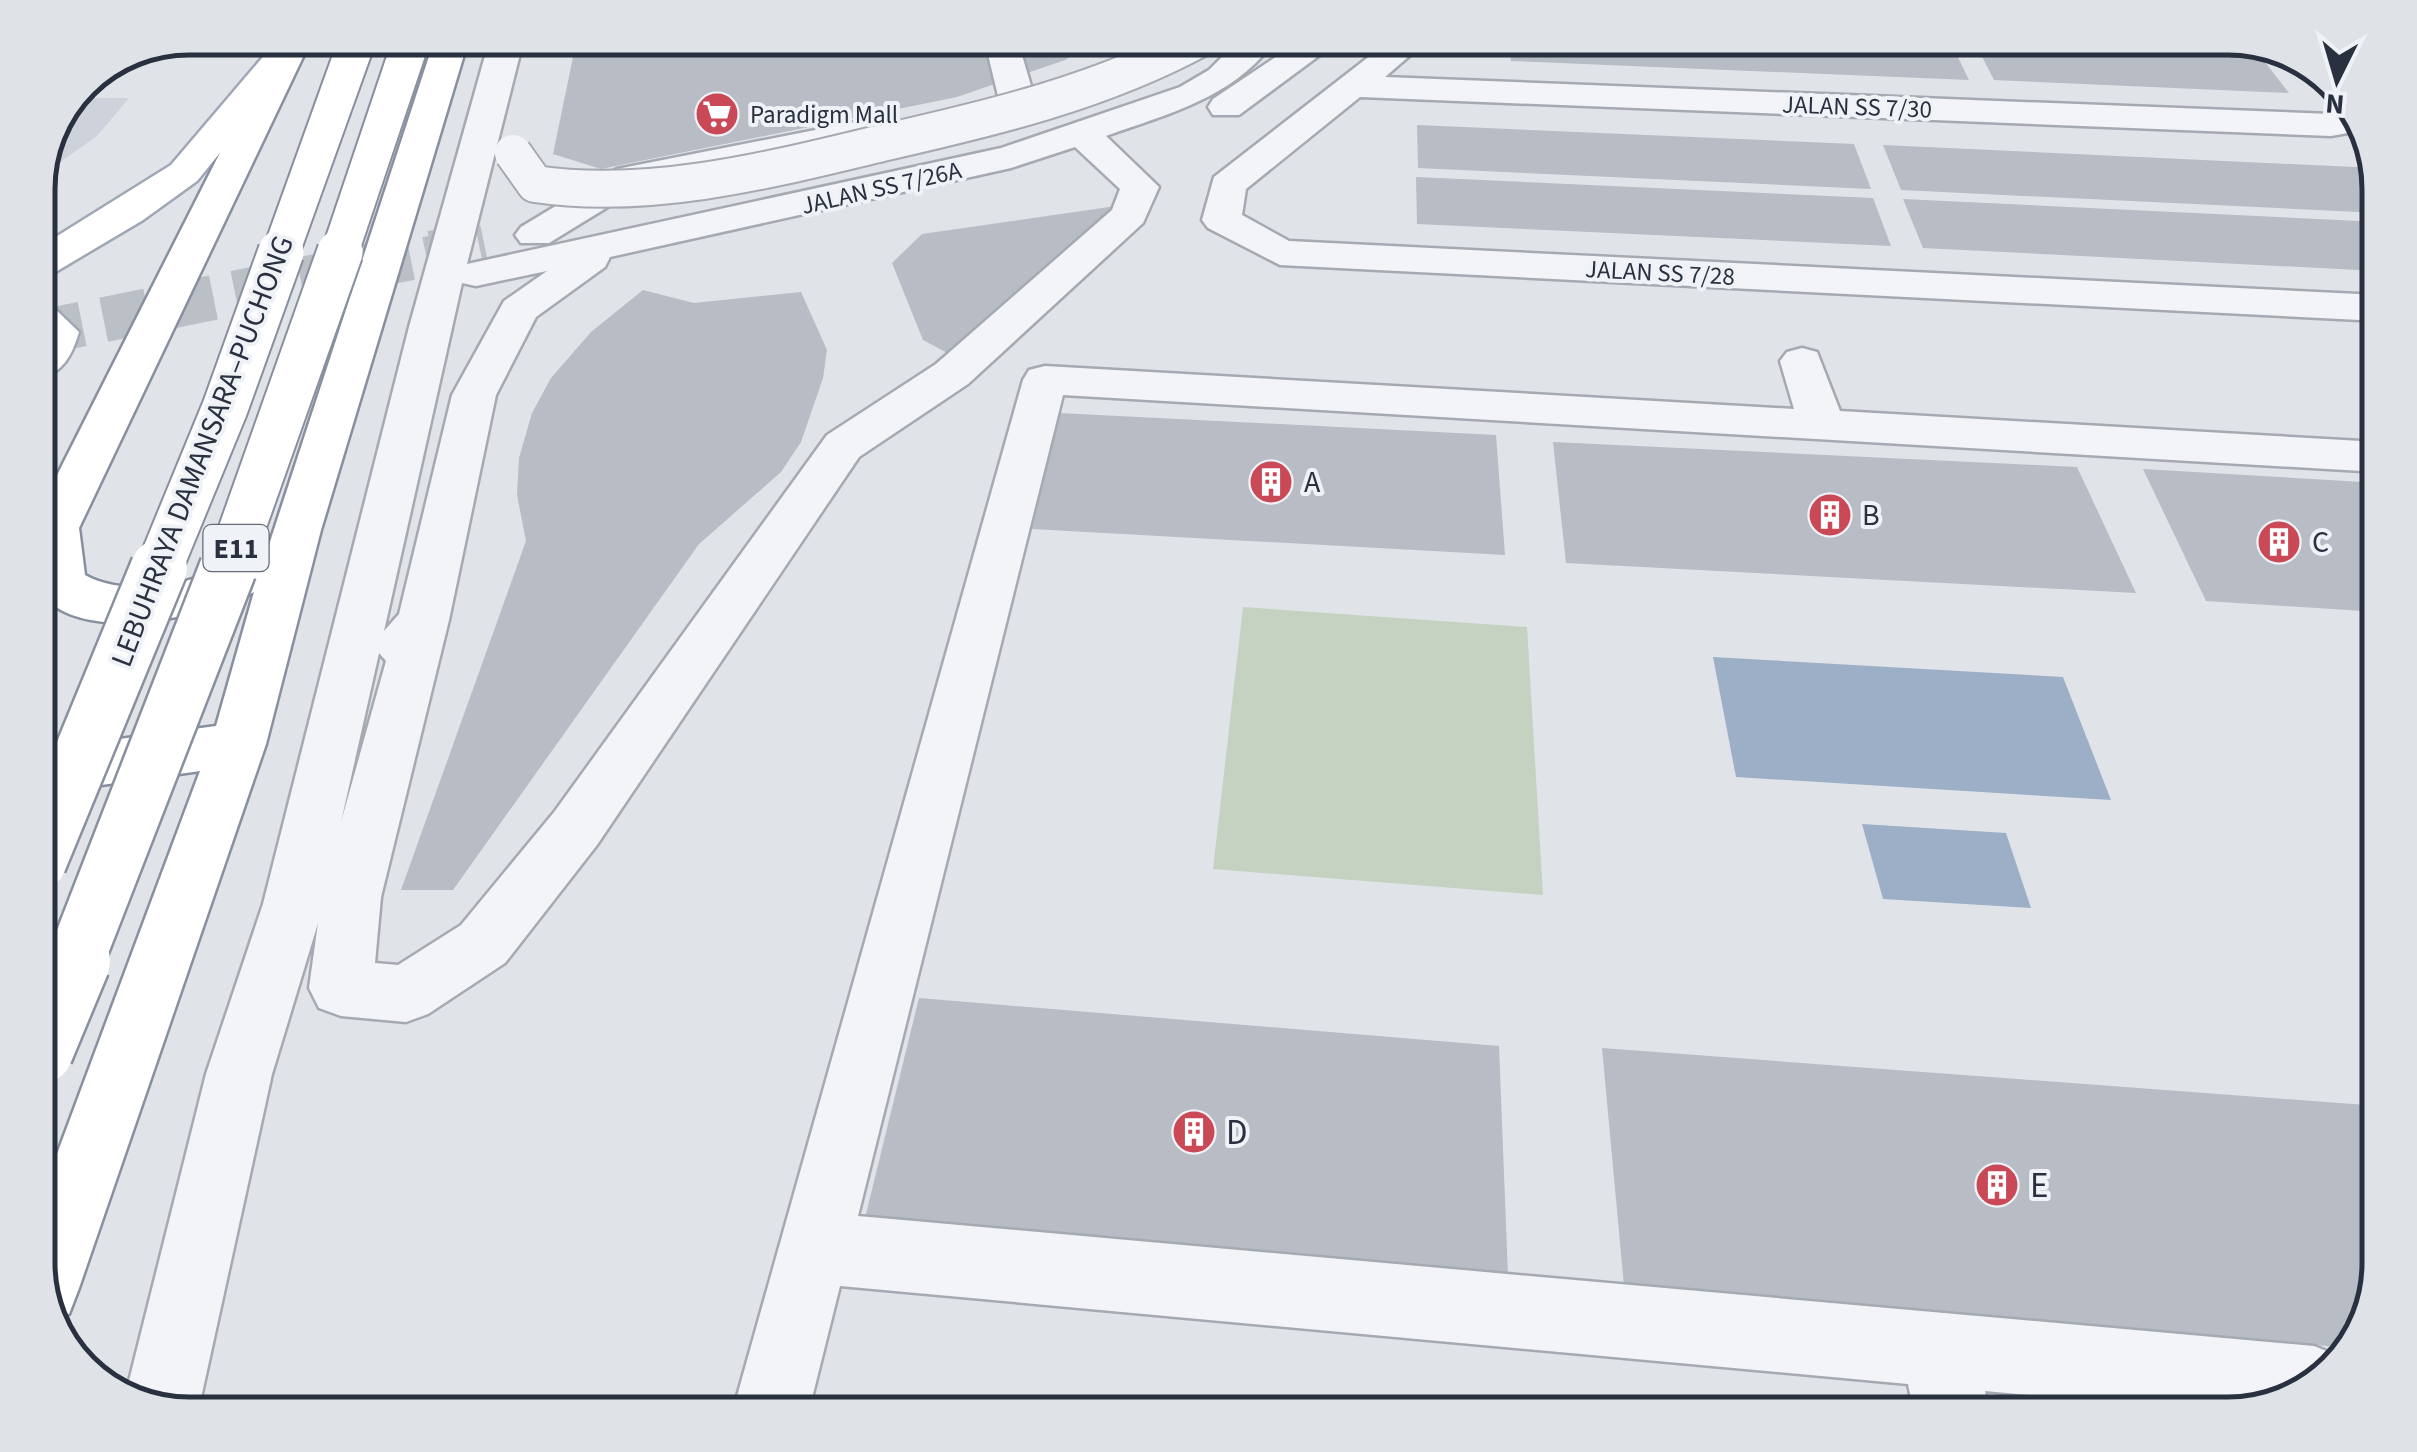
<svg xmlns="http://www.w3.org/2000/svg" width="2417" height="1452" font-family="'Source Sans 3',sans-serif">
	<rect width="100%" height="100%" fill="#e0e3e8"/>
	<polygon fill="#ced2da" points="75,98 129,98 97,136 39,177"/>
	<polygon fill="#c5d2c1" points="1243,607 1527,627 1543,895 1213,869"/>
	<g fill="#9cafc7">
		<polygon points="1713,657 2063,677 2111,800 1736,777"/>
		<polygon points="1862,824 2006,833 2031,908 1883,899"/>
	</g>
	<g fill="#b7bcc5">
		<polygon points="577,38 1100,38 1065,60 957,97 601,169 553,154"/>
		<polygon points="1509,38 1770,38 1952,45 1969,80 1511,61"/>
		<polygon points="2073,38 2228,38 2251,48 2073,41"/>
		<polygon points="1976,45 2261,57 2289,93 1994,80"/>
		<polygon points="1417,125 1854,144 1871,189 1418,168"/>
		<polygon points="1883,145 2376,168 2379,213 1901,190"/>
		<polygon points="1416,177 1873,198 1891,246 1417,224"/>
		<polygon points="1903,199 2379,222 2379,271 1923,248"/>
		<polygon points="1116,206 951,355 923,340 892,263 922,234"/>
		<polygon points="643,290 694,303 801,292 827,350 823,378 801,442 781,472 699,544 453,890 401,890 526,541 517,495 519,458 532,413 551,378 591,332"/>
		<polygon points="1059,413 1496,435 1505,555 1032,529"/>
		<polygon points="1553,442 2077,467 2136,593 1566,563"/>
		<polygon points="2143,469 2379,483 2379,612 2206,601"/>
		<polygon points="919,998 1499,1046 1508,1276 865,1218"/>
		<polygon points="1602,1048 2379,1106 2379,1263 2359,1339 2350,1348 1624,1286"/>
	</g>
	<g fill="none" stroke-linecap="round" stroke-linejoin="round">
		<polyline stroke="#bbbfc6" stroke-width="36" stroke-dasharray="36 18" stroke-linecap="butt" points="426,255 484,243"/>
		<polyline stroke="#bbbfc6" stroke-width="45" stroke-dasharray="45 22" stroke-linecap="butt" points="38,333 438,252"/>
		<defs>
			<g id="minor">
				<path d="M490 38H524L467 264 1001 148 1180 87 1209 70 1241 38H1277C1236 97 1171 113 1106 136L1159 187 1143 223 968 384 859 457 597 845 505 963 428 1014 406 1022 341 1016 319 1008 309 988 318 923 272 1074 199 1407 196 1414H189L125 1397 206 1074 263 904 409 327ZM1075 147 1120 189 1112 210 936 364 827 435 555 811 461 925 398 965 375 963 381 897 449 620 496 395 536 317 605 267 610 257 1011 168ZM547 271 504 301 452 395 399 614 384 631 462 283 476 286ZM379 653 386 661 341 822Z"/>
				<polygon points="984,38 1017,38 1034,96 1028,103 1004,103 998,96"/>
				<polygon points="1113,38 1176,38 1180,43 1175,50 1163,53 1118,45"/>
				<polygon points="1304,38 1343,38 1239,115 1213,115 1208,107 1213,99"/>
				<polygon points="1393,38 1430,38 1385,77 2331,114 2356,110 2364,130 2331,136 1360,97 1246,189 1242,215 1289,241 2379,295 2379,321 1280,265 1208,228 1202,220 1214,177"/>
				<polygon points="876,118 889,121 894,129 889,137 642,186 549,243 521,243 515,235 521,227 617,169"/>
				<polygon points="1802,348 1817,352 1840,411 2379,442 2379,472 1063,395 858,1216 2314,1346 2341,1357 2304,1394 2230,1414 1985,1391 1990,1414 1914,1414 1908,1384 840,1286 808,1414 732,1414 1023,380 1029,370 1045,366 1794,409 1780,361 1787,352"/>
			</g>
			<g id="major">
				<polygon points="279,38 302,38 308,45 197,181 143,220 52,274 38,277 38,248 171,165"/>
				<path d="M38 303 53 307 79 332C72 355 63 373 38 379Z"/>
			</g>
			<path id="highway" d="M278 38H312L79 528 85 575C116 593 168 589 201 576 224 566 240 547 266 554L435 38H469L321 530 266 744 79 1288 69 1314 52 1320 38 1272V1205L200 771 38 794V750L216 726 254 592C205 617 73 648 38 588V513Z"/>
		</defs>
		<use href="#minor" stroke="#a5aab2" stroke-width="5"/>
		<use href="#major" stroke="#a0a7b4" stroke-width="5"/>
		<use href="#highway" stroke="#88909f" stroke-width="5"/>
		<use href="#minor" fill="#f3f4f7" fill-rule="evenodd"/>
		<use href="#major" fill="#fff" fill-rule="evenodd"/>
		<use href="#highway" fill="#fff" fill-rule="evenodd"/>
		<defs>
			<path id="minor-bridge" d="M513 153 535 184C650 201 770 170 882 143 992 118 1102 92 1201 38"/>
			<g id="highway-bridge-far3">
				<polyline points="280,255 358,38"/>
				<polyline points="339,255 412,38"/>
			</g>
			<g id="highway-bridge-far2">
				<polyline points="158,571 225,408 281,252"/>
				<polyline points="227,571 340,252"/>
			</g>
			<g id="highway-bridge-far1">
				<polyline points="38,862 159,568"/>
				<polyline points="74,964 228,568"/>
			</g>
			<polyline id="highway-bridge" points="38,1050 75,961"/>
		</defs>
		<use href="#minor-bridge" stroke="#a5aab2" stroke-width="40" stroke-linecap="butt"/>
		<use href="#highway-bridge-far3" stroke="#88909f" stroke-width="40" stroke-linecap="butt"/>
		<use href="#highway-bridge-far2" stroke="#88909f" stroke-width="49" stroke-linecap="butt"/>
		<use href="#highway-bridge-far1" stroke="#88909f" stroke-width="61" stroke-linecap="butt"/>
		<use href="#highway-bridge" stroke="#88909f" stroke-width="75" stroke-linecap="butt"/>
		<use href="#minor-bridge" stroke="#f3f4f7" stroke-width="36"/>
		<use href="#highway-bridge-far3" stroke="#fff" stroke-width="36"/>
		<use href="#highway-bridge-far2" stroke="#fff" stroke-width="45"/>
		<use href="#highway-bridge-far1" stroke="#fff" stroke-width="56"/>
		<use href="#highway-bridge" stroke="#fff" stroke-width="70"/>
	</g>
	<defs>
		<symbol id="supermarket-disc" viewBox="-11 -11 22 22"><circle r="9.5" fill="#c94957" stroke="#eff2f6"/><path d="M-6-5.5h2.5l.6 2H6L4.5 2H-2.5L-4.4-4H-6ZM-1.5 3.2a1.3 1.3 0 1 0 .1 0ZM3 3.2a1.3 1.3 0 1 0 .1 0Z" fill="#fff"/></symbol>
		<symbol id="building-disc" viewBox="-11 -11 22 22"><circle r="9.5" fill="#c94957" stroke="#eff2f6"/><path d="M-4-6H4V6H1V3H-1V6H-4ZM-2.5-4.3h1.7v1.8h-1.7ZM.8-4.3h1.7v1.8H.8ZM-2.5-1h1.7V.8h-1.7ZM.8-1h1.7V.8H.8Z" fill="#fff"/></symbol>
	</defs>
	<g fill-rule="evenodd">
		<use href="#supermarket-disc" x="692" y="89" width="50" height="50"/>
		<use href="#building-disc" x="1246" y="457" width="50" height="50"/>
		<use href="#building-disc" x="1805" y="490" width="50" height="50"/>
		<use href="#building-disc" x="2254" y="517" width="50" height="50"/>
		<use href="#building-disc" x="1169" y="1107" width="50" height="50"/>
		<use href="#building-disc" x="1972" y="1160" width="50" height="50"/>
	</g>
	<g text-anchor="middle" stroke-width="8" stroke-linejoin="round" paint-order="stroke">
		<g font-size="25" fill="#29303f" stroke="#eff2f6">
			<text transform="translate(1857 106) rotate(2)" y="9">JALAN SS 7/30</text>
			<text transform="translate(881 187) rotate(-13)" y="9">JALAN SS 7/26A</text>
			<text transform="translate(1660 272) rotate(3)" y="9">JALAN SS 7/28</text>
		</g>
		<g font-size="25" fill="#29303f" stroke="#eff2f6" text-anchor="start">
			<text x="750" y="123">Paradigm Mall</text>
		</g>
		<rect fill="#eff2f6" stroke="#646a76" stroke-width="2.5" x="203.5" y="525" width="65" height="46" rx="8"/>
		<g font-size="28" font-weight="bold" fill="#29303f">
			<text x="236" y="558">E11</text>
		</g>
		<g font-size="30" fill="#29303f" stroke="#eff2f6">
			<text transform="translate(202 451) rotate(-69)" y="10">LEBUHRAYA DAMANSARA–PUCHONG</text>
		</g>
		<g font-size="30" fill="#29303f" stroke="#eff2f6" text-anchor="start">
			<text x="1304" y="492">A</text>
			<text x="1862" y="525">B</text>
			<text x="2312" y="552">C</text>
		</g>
		<g font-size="35" fill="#29303f" stroke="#eff2f6" text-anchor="start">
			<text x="1226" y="1144">D</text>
			<text x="2030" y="1197">E</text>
		</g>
	</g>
	<path d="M0 0H2417V1452H0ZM189 55H2228A134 134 0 0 1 2362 189V1263A134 134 0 0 1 2228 1397H189A134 134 0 0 1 55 1263V189A134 134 0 0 1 189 55Z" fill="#dfe2e7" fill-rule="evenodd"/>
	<path fill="none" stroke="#29303f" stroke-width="5" d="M189 55H2228A134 134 0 0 1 2362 189V1263A134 134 0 0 1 2228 1397H189A134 134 0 0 1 55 1263V189A134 134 0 0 1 189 55Z"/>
	<g transform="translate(2337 80) rotate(185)" stroke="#eff2f6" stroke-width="8" paint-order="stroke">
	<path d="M0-8L18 38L0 25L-18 38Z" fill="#29303f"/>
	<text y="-15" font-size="28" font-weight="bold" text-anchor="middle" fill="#29303f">N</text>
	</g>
</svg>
